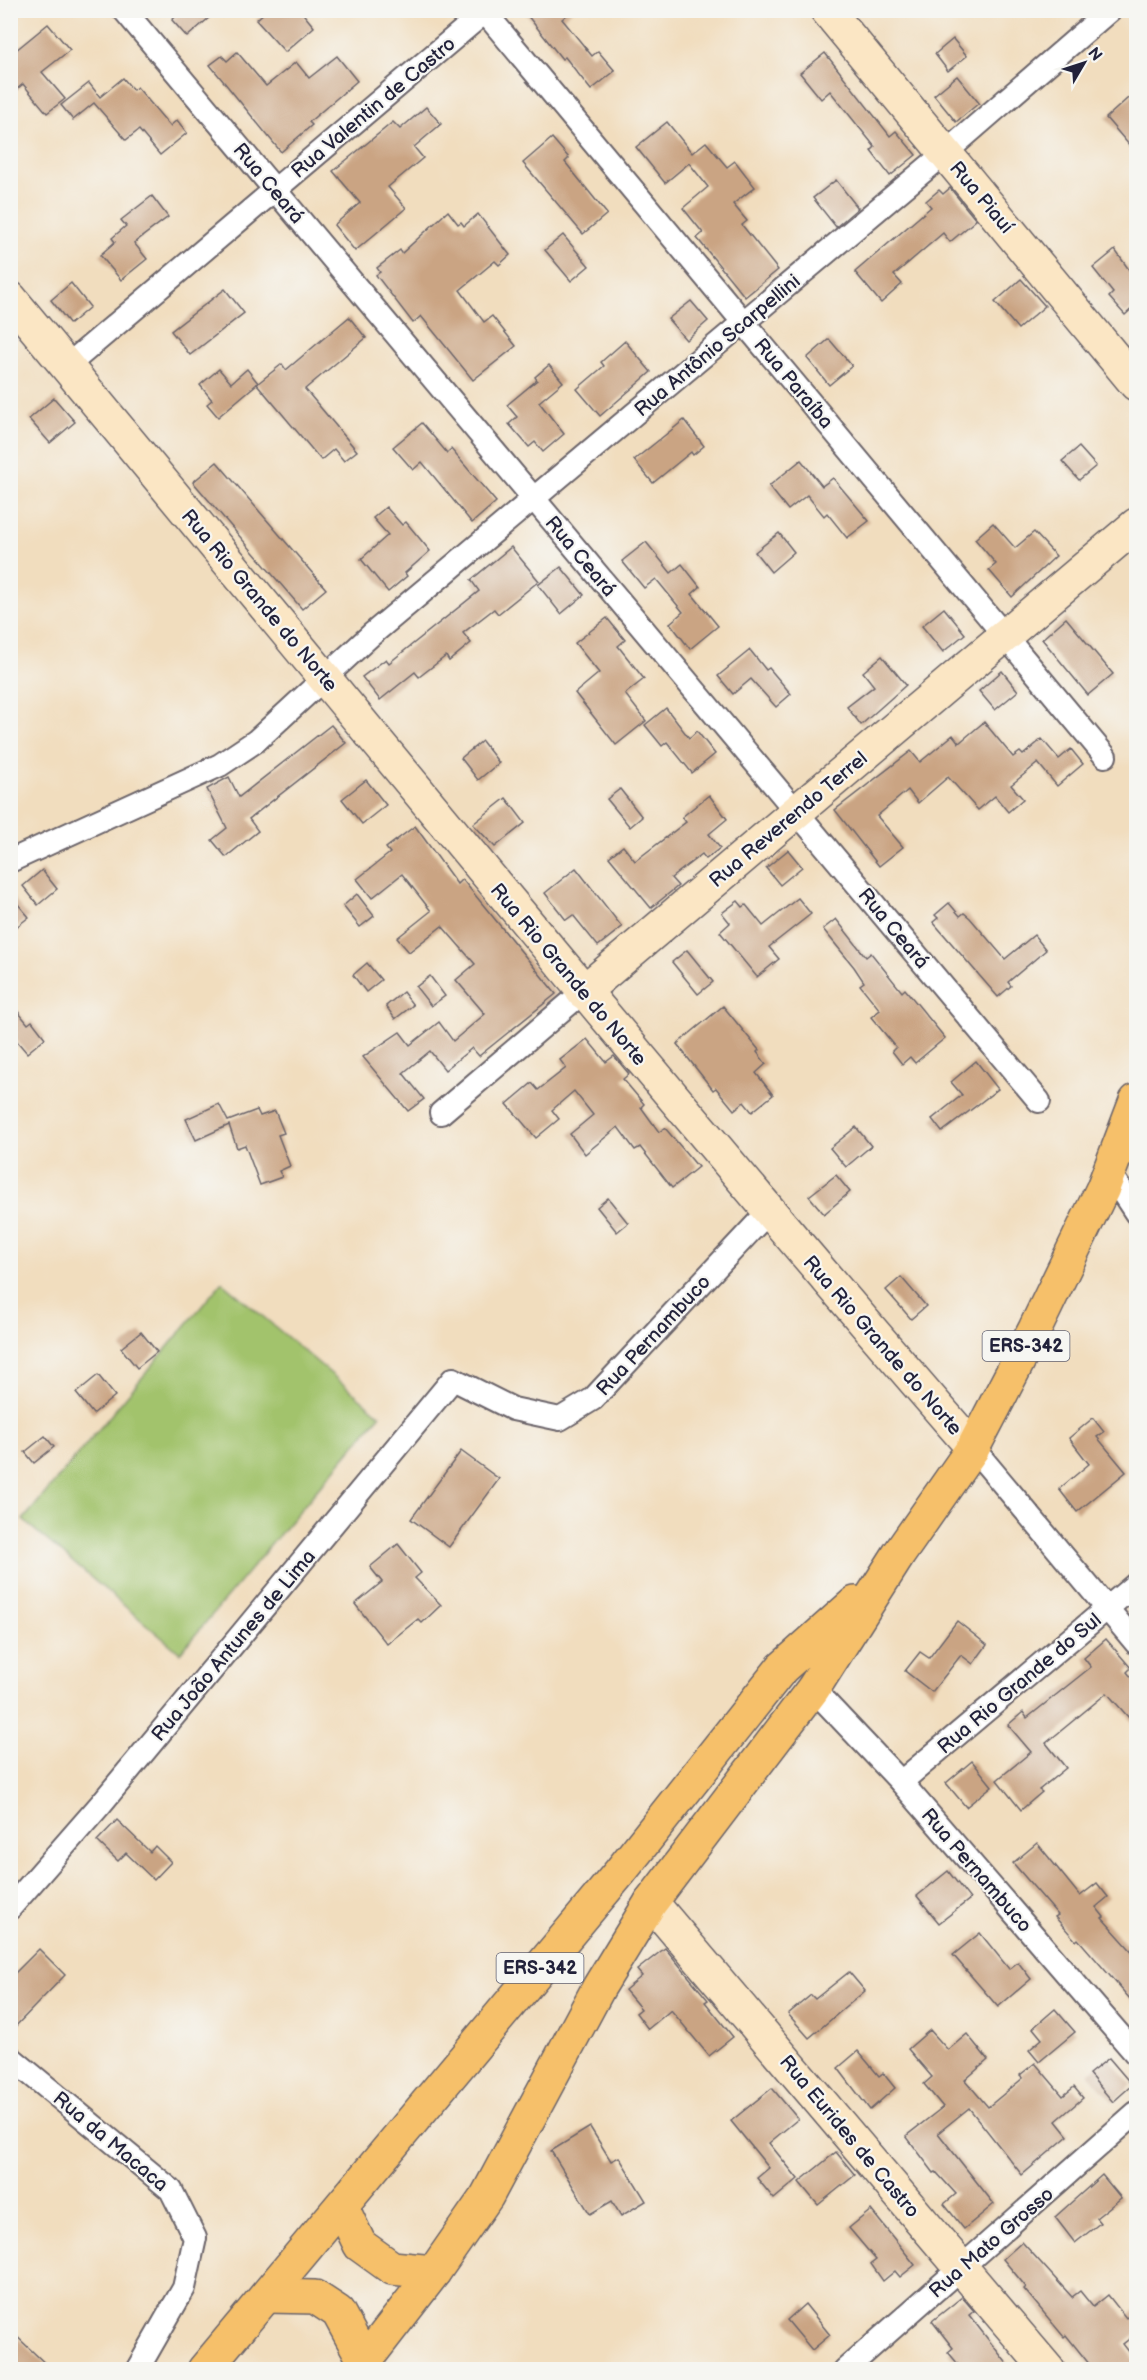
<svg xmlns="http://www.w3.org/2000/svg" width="1147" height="2380" font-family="'Balsamiq Sans',sans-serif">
	<rect width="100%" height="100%" fill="#f6f6f2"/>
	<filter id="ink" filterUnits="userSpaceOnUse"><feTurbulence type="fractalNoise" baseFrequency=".0167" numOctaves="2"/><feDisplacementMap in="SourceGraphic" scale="12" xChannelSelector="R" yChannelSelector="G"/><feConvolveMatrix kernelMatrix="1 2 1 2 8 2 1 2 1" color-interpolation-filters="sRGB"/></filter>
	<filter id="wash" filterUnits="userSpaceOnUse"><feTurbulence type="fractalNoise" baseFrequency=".008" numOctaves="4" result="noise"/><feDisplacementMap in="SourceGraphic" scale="24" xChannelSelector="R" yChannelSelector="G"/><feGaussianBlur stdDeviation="1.35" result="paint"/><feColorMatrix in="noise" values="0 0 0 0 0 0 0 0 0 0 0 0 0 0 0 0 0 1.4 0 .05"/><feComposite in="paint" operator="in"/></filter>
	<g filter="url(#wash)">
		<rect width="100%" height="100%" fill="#f1ddbe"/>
		<polygon fill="#a2c36c" stroke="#627254" stroke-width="1.5" points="222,1282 380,1415 180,1653 23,1520"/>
		<g id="blocks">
			<g fill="#caa483">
				<polygon points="183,10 218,10 187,37 172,20"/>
				<polygon points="267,10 300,10 314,27 285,52 256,20"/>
				<polygon points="523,10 573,10 562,19 592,56 598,51 615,71 591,90 565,57 562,59"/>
				<polygon points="48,24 70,50 42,72 65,99 47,113 23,84 10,95 10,55"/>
				<polygon points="953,39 967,56 948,71 935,54"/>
				<polygon points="237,52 266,86 296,62 309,78 337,56 357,81 309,122 312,125 281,152 210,65 222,56 227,61"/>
				<polygon points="825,53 890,136 896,131 916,155 890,176 871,151 875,147 830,91 821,99 800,73"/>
				<polygon points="957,76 979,103 956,122 934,95"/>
				<polygon points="123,78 133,90 137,87 170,126 177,120 187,133 160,155 139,130 126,140 94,103 73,120 61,105 89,83 100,97"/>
				<polygon points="1137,90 1137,154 1106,118"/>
				<polygon points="426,107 441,124 414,147 423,158 388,187 406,208 355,251 334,225 360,203 333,171 393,122 400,129"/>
				<polygon points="667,122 692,153 706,142 727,167 735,161 755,187 733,204 747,221 742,225 778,270 745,297 697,238 703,233 683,208 708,187 689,163 665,183 636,147"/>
				<polygon points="552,138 569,158 565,162 607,214 583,234 523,163"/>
				<polygon points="836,180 858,208 836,227 813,198"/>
				<polygon points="950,188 976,220 950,242 943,233 894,275 902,284 881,303 855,272 931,207 926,201 939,190 943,194"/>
				<polygon points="152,196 168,217 134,243 147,259 121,280 100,255 115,242 112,238 126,226 121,220"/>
				<polygon points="448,211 458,224 461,222 464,226 478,214 510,255 499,265 495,261 460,290 484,322 492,316 516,346 473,380 421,316 413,323 376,275 380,272 377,268 400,250 402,253"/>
				<polygon points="563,235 589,266 571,281 545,250"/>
				<polygon points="1115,250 1137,281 1137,304 1125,315 1109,297 1113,293 1093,268"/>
				<polygon points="1021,279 1045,306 1018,329 995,302"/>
				<polygon points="71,283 90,307 70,324 51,300"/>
				<polygon points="225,289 244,313 190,355 171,331"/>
				<polygon points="691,301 708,321 686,340 668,319"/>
				<polygon points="349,317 366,338 305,389 357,451 344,461 334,449 321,460 257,384 282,364 286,370"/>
				<polygon points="829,339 852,366 829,385 807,358"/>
				<polygon points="625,341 651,372 600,416 577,389 604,366 601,362"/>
				<polygon points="549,365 563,382 539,402 564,434 543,452 535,442 529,447 509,424 517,417 507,405 537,380 535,377"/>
				<polygon points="219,369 231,383 247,369 258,383 218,417 207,404 212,400 200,385"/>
				<polygon points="54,398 75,422 50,443 29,419"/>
				<polygon points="684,420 704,446 693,455 691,452 653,483 634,460"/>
				<polygon points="422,423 447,453 451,449 496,502 472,523 422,462 413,470 393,447"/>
				<polygon points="1079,447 1096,466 1079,480 1062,461"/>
				<polygon points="801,460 822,486 833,478 869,521 847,538 827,513 824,516 807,495 788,510 769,486"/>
				<polygon points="217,462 326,589 302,609 193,482"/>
				<polygon points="386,507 402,525 406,522 430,551 405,573 407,576 388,592 361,559 388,535 373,518"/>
				<polygon points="993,523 1015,548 1034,532 1056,556 1012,597 989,570 996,564 975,539"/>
				<polygon points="779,533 794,552 771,572 755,552"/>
				<polygon points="646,542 671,573 682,564 700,587 692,594 718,626 690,649 670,623 683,612 656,579 644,588 622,561"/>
				<polygon points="511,547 539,581 498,614 494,609 463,633 471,643 449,661 446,656 419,677 415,672 380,700 362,677 386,659 389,663 479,591 471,580"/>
				<polygon points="561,567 584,595 561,614 538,585"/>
				<polygon points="944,608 965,634 943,652 922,626"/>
				<polygon points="607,618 625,640 618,646 644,679 625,694 646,721 616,745 575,693 599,673 575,643"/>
				<polygon points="1066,618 1113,674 1088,695 1042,639"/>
				<polygon points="750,650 766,670 769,668 791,694 776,707 751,679 733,694 718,676"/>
				<polygon points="882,656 906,685 861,725 847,707 874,686 863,672"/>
				<polygon points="1002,671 1018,691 995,710 979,691"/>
				<polygon points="666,708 689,738 697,731 715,754 692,773 667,742 662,746 645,725"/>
				<polygon points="984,722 1013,757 1020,752 1023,755 1042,739 1059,759 1071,749 1083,764 1057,786 1038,763 1011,785 1023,799 1008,812 995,796 978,810 948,777 918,803 908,790 877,816 903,847 879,866 835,810 911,751 920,762 953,735 959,743"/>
				<polygon points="331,725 346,743 249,819 258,831 226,857 212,840 227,828 207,789 229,777 239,797"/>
				<polygon points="482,741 499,763 478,780 461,758"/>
				<polygon points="366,780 386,805 362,824 342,799"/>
				<polygon points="620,789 642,817 630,827 607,799"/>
				<polygon points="709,795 727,819 709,834 720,848 706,859 702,854 671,878 678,886 651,908 609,857 623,846 635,861 686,822 682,817"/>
				<polygon points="506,798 525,823 495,847 473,824"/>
				<polygon points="415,826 457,884 462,879 556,994 479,1056 472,1048 445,1070 430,1051 403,1073 424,1099 408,1111 363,1057 400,1032 410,1045 439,1022 453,1041 485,1014 456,980 475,964 442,926 409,952 397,938 431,911 402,874 372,898 357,879 390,853 386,848"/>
				<polygon points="788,850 802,867 780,885 766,868"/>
				<polygon points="576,868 622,927 598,946 573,915 566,920 545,893"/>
				<polygon points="42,870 57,889 38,905 23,886"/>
				<polygon points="357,894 374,916 360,927 343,906"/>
				<polygon points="10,895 29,917 10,932"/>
				<polygon points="798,898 811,914 769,947 779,959 757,977 720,932 730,923 722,913 738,901 743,907 746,905 763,926"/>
				<polygon points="949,903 960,916 964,913 970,918 1005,959 1034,935 1046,950 1008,982 1011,986 998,997 933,922 938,918 935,915"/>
				<polygon points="836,919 866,957 871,953 902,992 905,989 945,1038 915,1063 910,1057 902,1064 892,1051 896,1047 871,1017 880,1010 860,985 864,982 854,967 823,929"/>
				<polygon points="687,950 713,982 698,994 672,962"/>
				<polygon points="367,963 381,980 366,992 353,975"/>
				<polygon points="430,976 445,996 431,1006 416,987"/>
				<polygon points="403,992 413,1005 395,1019 386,1006"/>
				<polygon points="10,1002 28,1024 32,1021 45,1038 27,1053 10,1033"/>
				<polygon points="723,1006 759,1050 757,1052 766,1064 756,1073 773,1095 752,1112 744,1102 734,1110 716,1088 713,1090 677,1044"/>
				<polygon points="587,1039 606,1062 614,1056 629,1074 623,1079 644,1104 641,1107 659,1132 665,1128 698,1167 672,1188 640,1147 635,1150 618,1127 585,1154 570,1134 593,1115 574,1091 552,1110 559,1119 536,1138 507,1104 532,1083 538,1090 566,1068 560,1060"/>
				<polygon points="976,1061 998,1089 942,1132 932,1119 962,1095 951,1082"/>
				<polygon points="219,1104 228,1121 257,1110 260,1116 275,1111 284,1133 278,1135 290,1166 279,1171 282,1177 260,1185 245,1145 237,1148 229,1125 196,1140 186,1119"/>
				<polygon points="856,1127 871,1146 846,1167 830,1148"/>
				<polygon points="836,1175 850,1192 824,1214 809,1196"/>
				<polygon points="608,1198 628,1223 617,1232 597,1207"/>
				<polygon points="901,1277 926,1306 911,1319 886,1290"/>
				<polygon points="141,1332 157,1352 137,1368 121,1348"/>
				<polygon points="98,1375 115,1396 93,1414 76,1393"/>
				<polygon points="1093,1418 1104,1432 1097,1437 1126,1472 1077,1512 1059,1489 1089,1464 1069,1438"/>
				<polygon points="45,1436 54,1447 34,1463 25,1452"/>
				<polygon points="461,1451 499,1479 449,1547 411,1519"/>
				<polygon points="398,1544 421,1573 415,1578 441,1605 422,1623 418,1619 387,1644 355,1604 382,1582 370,1567"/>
				<polygon points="957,1621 987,1645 973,1664 961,1655 932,1692 905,1671 920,1652 929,1658"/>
				<polygon points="1106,1639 1131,1668 1127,1672 1137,1684 1137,1727 1107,1693 1046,1743 1066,1768 1039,1790 1042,1792 1021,1810 997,1780 1031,1752 1008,1725 1023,1712 1027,1718 1091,1667 1084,1658"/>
				<polygon points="972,1761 992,1786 966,1807 946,1783"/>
				<polygon points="117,1820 150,1852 155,1846 171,1862 154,1880 126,1853 118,1861 97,1841"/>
				<polygon points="1037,1843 1080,1896 1097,1883 1108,1897 1096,1907 1104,1917 1102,1918 1137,1957 1137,2007 1078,1939 1076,1941 1055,1917 1058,1915 1013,1863"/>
				<polygon points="948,1871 970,1899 939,1923 917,1896"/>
				<polygon points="980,1933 1009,1969 1018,1962 1031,1979 998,2007 953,1955"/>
				<polygon points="665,1948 708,2000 705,2002 733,2037 709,2056 671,2010 648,2029 636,2013 641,2009 625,1990 642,1976 637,1970"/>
				<polygon points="39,1949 65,1975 10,2032 10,1978"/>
				<polygon points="849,1972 865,1991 809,2038 788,2014 811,1995 815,1999"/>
				<polygon points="1055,2009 1075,2032 1039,2062 1029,2050 1042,2039 1033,2028"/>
				<polygon points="930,2030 948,2050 967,2034 988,2060 965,2080 988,2107 1023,2078 1020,2075 1035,2063 1063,2096 1074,2087 1083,2098 1056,2121 1068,2136 1022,2175 969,2108 938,2133 994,2204 964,2229 944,2204 956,2194 936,2172 934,2173 906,2136 943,2107 924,2084 932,2077 908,2049"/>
				<polygon points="858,2051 879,2076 883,2073 895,2088 870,2110 838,2068"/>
				<polygon points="1109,2058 1132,2085 1113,2102 1089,2074"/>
				<polygon points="772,2088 798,2119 769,2143 798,2179 774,2199 757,2178 769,2168 731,2121"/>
				<polygon points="590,2127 611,2161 619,2157 646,2201 621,2216 612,2201 590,2214 551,2151"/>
				<polygon points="836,2152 855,2175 818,2205 799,2182"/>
				<polygon points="1102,2175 1121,2198 1096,2218 1100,2223 1075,2243 1055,2217"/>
				<polygon points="871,2210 915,2265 900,2277 895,2271 883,2281 871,2264 876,2260 849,2228"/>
				<polygon points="1022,2242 1072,2297 1080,2291 1093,2307 1108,2295 1126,2318 1137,2309 1137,2333 1123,2344 1137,2362 1137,2370 1094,2370 1066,2335 1064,2337 1024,2289 1026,2287 1003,2259"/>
				<polygon points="962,2297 974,2311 969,2315 1012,2370 963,2370 948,2352 953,2348 932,2321"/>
				<polygon points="805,2304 830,2335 812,2350 787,2320"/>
				<polygon points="10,2330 52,2370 25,2370 10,2356"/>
			</g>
		</g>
	</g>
	<g filter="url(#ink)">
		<use href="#blocks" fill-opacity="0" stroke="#6a6369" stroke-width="1.5"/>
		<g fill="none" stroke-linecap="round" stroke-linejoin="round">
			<defs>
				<g id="street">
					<polyline points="124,10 1039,1101"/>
					<polyline points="483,10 1105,756"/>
					<polyline points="67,366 487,10"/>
					<polyline points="10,861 220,765 256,741 371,635 945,153 1110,10"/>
					<polyline points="441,1113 583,992"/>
					<polyline points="1109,1172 1136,1213"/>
					<polyline points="973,1448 1136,1643"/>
					<polyline points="813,1689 901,1782 1136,2054"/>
					<polyline points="901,1782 1136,1584"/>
					<polyline points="10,1908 100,1805 453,1379 513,1409 560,1419 593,1399 768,1212"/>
					<polyline points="10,2057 171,2190 195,2238 184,2288 137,2370"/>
					<polyline points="845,2370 1136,2113"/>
				</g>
				<g id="secondary">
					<polyline points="827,10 1136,384"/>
					<path d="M10 298C330 683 645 1071 973 1448"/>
					<polyline points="583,992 1136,525"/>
					<polyline points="651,1902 1048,2370"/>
				</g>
				<g id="primary">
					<polyline points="342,2207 360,2245 392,2268 434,2272"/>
					<polyline points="267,2296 315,2297 338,2312 365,2362"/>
					<polyline points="204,2370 620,1872 782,1668 855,1603"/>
					<polyline points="358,2370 434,2272 487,2196 599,1987 651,1902 813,1689 899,1554 973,1448 1035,1329 1103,1188 1136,1101"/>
				</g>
			</defs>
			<use href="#street" stroke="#6a6369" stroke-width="26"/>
			<use href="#secondary" stroke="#6a6369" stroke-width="36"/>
			<use href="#primary" stroke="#6a6369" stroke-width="36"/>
			<use href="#street" stroke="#fff" stroke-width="22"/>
			<use href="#secondary" stroke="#fbe6c4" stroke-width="33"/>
			<use href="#primary" stroke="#f6c06b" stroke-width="33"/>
		</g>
	</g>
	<g text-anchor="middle" stroke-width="4.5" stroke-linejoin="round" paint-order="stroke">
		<g fill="#f6f6f2" stroke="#626272" stroke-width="1.5">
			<rect x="982.5" y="1331" width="87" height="30" rx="4.5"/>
			<rect x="496.5" y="1953" width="87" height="30" rx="4.5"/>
		</g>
		<g font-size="18" font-weight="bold" fill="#22223b">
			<text x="1026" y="1352">ERS-342</text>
			<text x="540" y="1974">ERS-342</text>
		</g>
		<g font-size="20" fill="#22223b" stroke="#f6f6f2">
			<text transform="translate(373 107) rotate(-40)" y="7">Rua Valentin de Castro</text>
			<text transform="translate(269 183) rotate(50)" y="7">Rua Ceará</text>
			<text transform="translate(982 197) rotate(50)" y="7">Rua Piauí</text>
			<text transform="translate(717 345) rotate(-40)" y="7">Rua Antônio Scarpellini</text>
			<text transform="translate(794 383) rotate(50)" y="7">Rua Paraíba</text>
			<text transform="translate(581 556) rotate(50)" y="7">Rua Ceará</text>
			<text transform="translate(260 600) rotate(50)" y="7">Rua Rio Grande do Norte</text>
			<text transform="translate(788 819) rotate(-40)" y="7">Rua Reverendo Terrel</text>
			<text transform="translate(894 928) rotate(50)" y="7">Rua Ceará</text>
			<text transform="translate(569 974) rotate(50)" y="7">Rua Rio Grande do Norte</text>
			<text transform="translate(653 1335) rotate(-47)" y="7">Rua Pernambuco</text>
			<text transform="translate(883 1345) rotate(49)" y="7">Rua Rio Grande do Norte</text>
			<text transform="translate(233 1645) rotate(-50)" y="7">Rua João Antunes de Lima</text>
			<text transform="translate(1019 1683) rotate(-40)" y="7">Rua Rio Grande do Sul</text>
			<text transform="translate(977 1870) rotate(49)" y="7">Rua Pernambuco</text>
			<text transform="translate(850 2136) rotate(50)" y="7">Rua Eurides de Castro</text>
			<text transform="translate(111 2141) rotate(40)" y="7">Rua da Macaca</text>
			<text transform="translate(991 2242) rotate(-41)" y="7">Rua Mato Grosso</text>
		</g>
	</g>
	<rect width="1147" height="2380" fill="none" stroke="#f6f6f2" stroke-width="36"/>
	<g transform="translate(1084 63) rotate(51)" stroke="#f6f6f2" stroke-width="4.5" paint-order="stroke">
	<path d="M0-4.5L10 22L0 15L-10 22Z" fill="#22223b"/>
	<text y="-9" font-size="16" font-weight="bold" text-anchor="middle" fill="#22223b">N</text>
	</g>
</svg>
